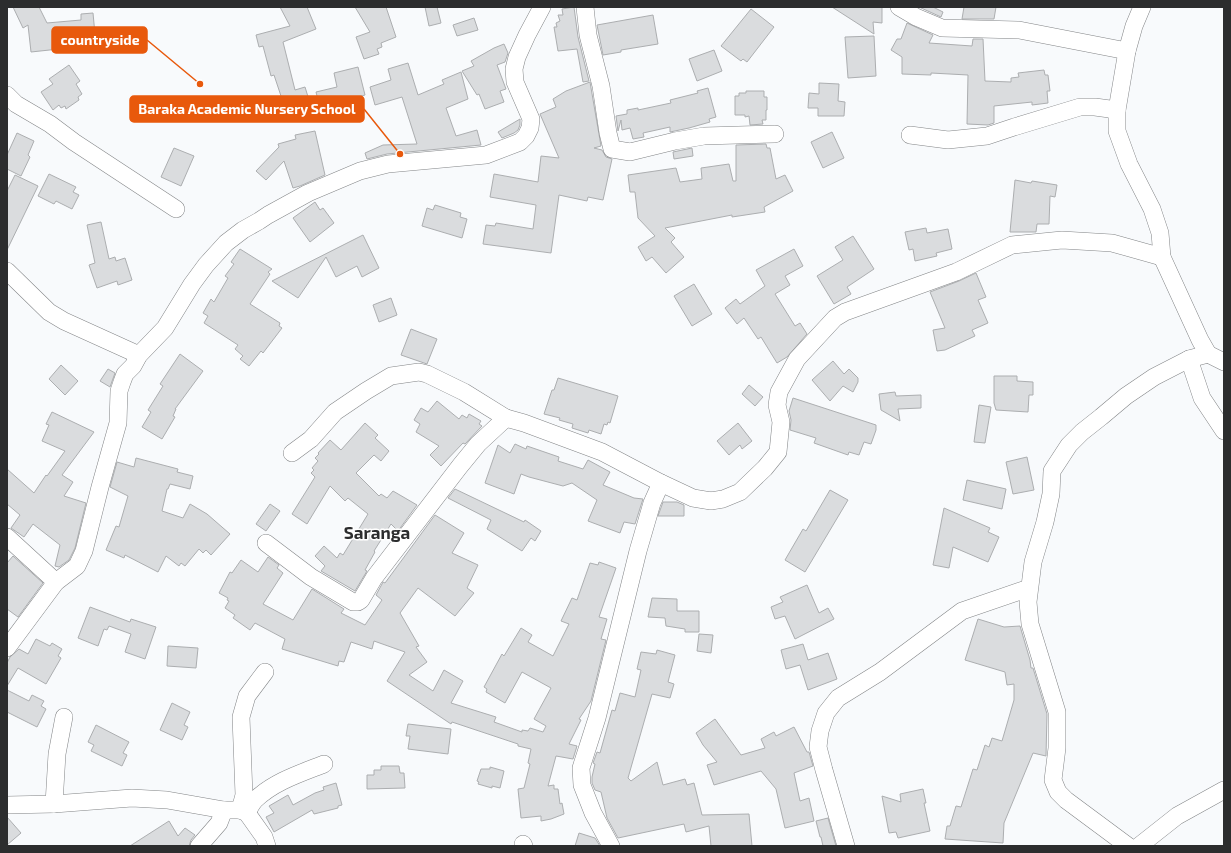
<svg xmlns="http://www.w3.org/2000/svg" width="1231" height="853" font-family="'Exo 2',sans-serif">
	<rect width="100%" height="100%" fill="#f8fafc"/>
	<g fill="#dadcde" stroke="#acaeb0">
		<polygon points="13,7 39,7 47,23 81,20 81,14 93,13 96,45 31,52 28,25 23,28"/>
		<polygon points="280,7 307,7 316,29 283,42 295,90 305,87 309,100 285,108 274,75 271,76 263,46 259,47 256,35 290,26"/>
		<polygon points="355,7 386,7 396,37 381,43 382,47 377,49 379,54 364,59 356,37 370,32"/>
		<polygon points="425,7 437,7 441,23 429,26"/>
		<polygon points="574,7 578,37 589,81 583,82 577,49 558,51 554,27 557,27 556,23 560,21 558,15 563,15 562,9"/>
		<polygon points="832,7 882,7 882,23 873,22 874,34"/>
		<polygon points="919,7 933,7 943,12 941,17"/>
		<polygon points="964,7 996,7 994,19 962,19"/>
		<polygon points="751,9 774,27 747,62 743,59 741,61 721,46"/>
		<polygon points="653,15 658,44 621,50 621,52 603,55 597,25"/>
		<polygon points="474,18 478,30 457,36 453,25"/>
		<polygon points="907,23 933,35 929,43 972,46 973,39 983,39 985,81 1011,82 1011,78 1019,77 1018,73 1044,70 1045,75 1048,75 1050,91 1047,91 1048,103 1032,105 1032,102 994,106 994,123 988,125 967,124 968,75 931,73 931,75 902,74 902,57 891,50 897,39 901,39"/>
		<polygon points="874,36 876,76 848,78 845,37"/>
		<polygon points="504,44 508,53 505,62 497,65 506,89 500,91 504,102 485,109 479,94 477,95 462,71 474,66 471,61 494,48"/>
		<polygon points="714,50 722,71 697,81 689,59"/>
		<polygon points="408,63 418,95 444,84 442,80 461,72 468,99 446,108 456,136 477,130 481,145 387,154 367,159 365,153 383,145 417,144 402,97 375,105 370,87 391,80 388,69"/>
		<polygon points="69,65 80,81 76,84 82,94 78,97 79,100 66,109 65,106 61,108 59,105 53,110 41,92 53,84 49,79"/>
		<polygon points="358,67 365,95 344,101 345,105 321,112 316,92 337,87 334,73"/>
		<polygon points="590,82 601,146 594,148 602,150 606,157 612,159 603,200 588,197 587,201 559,195 551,253 483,244 486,225 495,226 496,223 533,229 536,205 490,197 494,174 538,182 541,156 559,158 540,114 556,107 553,99 566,91"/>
		<polygon points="819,83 839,84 838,101 845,102 844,116 818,116 818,108 808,108 809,93 819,94"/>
		<polygon points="708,88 716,117 709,119 710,122 689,128 670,132 670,127 643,133 644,137 633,139 630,128 622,130 621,120 618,131 616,116 627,114 627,110 638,108 638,110 671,103 670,100 698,93 697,91"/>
		<polygon points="746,91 764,91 764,97 767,97 767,110 766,110 766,120 762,120 763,124 750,125 749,116 745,117 745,115 735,115 735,96 739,96 739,93 746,93"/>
		<polygon points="520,119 520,125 518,130 514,133 502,138 498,132"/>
		<polygon points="315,131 325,175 300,186 293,188 284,161 266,180 256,171 279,147 278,144 296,139 295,135"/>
		<polygon points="832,132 844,158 823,168 811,142"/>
		<polygon points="17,133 34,141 28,155 30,157 21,176 7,169 7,155"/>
		<polygon points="766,144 767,148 770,148 776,179 785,175 793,191 764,207 765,212 732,217 732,215 665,228 675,238 671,242 684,257 666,273 652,257 646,261 638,247 655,236 638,218 635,192 630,192 628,175 676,168 680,182 702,179 701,168 729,164 733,181 736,181 736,145"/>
		<polygon points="174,148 194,156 181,186 161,177"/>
		<polygon points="692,148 693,156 674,159 673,152"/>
		<polygon points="49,174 76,187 73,192 79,195 72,209 56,201 54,204 38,196"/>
		<polygon points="15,175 38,186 7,250 7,191"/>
		<polygon points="1015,180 1031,183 1032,181 1057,185 1055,197 1050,196 1049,224 1037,224 1036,232 1010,232"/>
		<polygon points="315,202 320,210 323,208 334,223 310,242 293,218"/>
		<polygon points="435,205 461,213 460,217 467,219 462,238 422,226 427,208 433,210"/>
		<polygon points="101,222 109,259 115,257 116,261 125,258 132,280 118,285 117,281 97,288 89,265 95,263 87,225"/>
		<polygon points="926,228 927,233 948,229 952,249 936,253 937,256 915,261 913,249 909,250 905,232"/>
		<polygon points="363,235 379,268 362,277 357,266 336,277 326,257 298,298 272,281"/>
		<polygon points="853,236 874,269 847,287 851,294 834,304 817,276 843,260 835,247"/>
		<polygon points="240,249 272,269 268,272 270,274 250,304 280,323 279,326 282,328 263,353 261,351 249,366 240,359 243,356 235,349 238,345 204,323 208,316 203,313 211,299 214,302 228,278 225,276 234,264 231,262"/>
		<polygon points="794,249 803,266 785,276 790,285 775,294 795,326 800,323 807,334 787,357 777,363 761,337 758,339 744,318 737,324 725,308 736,299 740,304 765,286 756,270"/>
		<polygon points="976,273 986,297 978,300 988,323 972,330 975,336 945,350 937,351 933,330 945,328 930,292 959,281"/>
		<polygon points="694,284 712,314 692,326 674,296"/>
		<polygon points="391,298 397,315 379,322 373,305"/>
		<polygon points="411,329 437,339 427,364 401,355"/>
		<polygon points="180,354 203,371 175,409 176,409 173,416 175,417 162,439 142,427 151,412 148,410 163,386 160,384"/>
		<polygon points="833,361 844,374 849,369 858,378 858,382 853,392 843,386 830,401 812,380"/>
		<polygon points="61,365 78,381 65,395 49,379"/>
		<polygon points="108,369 115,373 110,387 100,381"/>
		<polygon points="994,376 1017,376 1017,381 1033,382 1033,395 1029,395 1028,412 996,410 994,403"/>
		<polygon points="558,378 618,396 610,423 608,422 607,425 604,424 601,434 589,430 588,433 572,428 573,424 559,420 560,418 544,414 552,390 554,390"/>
		<polygon points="749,385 763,397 755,406 742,394"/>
		<polygon points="895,392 896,396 921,395 921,408 898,409 900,421 881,410 879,394"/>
		<polygon points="793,398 876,425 876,430 871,444 864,442 859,455 849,452 848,455 814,443 816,438 790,430 791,420 789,411"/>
		<polygon points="437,401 459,419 462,415 467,418 469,414 481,421 479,424 482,426 465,444 463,443 441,466 430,455 439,446 416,432 420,424 414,420 421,408 428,412"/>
		<polygon points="979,405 991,407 985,443 974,442"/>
		<polygon points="52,412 94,432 62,475 73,482 64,496 86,503 75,548 69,560 59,567 55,566 60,545 33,524 24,537 11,528 20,515 7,504 7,469 34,493 46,475 47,476 65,451 42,441 49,425 46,424"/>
		<polygon points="365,423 378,435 375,438 389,451 381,461 374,455 356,473 379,496 381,494 387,498 393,491 417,505 398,531 391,524 374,551 375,552 365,570 367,571 355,591 321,571 325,566 315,556 324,546 337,558 340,553 343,555 368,514 348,498 345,501 330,486 307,524 292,514 315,477 311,473 314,470 312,468 318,461 315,458 319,454 318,453 330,440 341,450"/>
		<polygon points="738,423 752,441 742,449 740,445 729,455 717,441"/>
		<polygon points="515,444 526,449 527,446 559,457 558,461 583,469 588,460 610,472 603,485 634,498 643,499 635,524 624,522 620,533 588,521 597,500 572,483 563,486 529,477 521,474 514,494 485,483 498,445 510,453"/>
		<polygon points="1027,457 1034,490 1013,494 1006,462"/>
		<polygon points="136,458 178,469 177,472 193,476 190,489 170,484 168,489 167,489 162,511 183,518 190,504 207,514 230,534 211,555 206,550 203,553 199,549 185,566 181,563 179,566 166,556 158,572 125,555 124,558 106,550 116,526 119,527 128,496 110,487 117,462 134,467"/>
		<polygon points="967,480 1006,489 1002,509 963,500"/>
		<polygon points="455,489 524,522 525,520 541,531 535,541 531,538 522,551 487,529 491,520 448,498"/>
		<polygon points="830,490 848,500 805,572 785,560 803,529 806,531"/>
		<polygon points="663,502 677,502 684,505 684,516 658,516"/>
		<polygon points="270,504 280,511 266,531 256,524"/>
		<polygon points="944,508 990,528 988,532 999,537 988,562 953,547 949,568 933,565"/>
		<polygon points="435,515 464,533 452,553 478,565 467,588 474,593 455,616 418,588 400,613 419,646 416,647 427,662 409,675 433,691 444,670 463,681 451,703 496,717 494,722 522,732 522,730 528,731 530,728 543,732 546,726 534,719 551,688 522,672 505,703 486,692 487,689 484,687 502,654 504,656 521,628 532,635 528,642 553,656 569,624 561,621 572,598 577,600 590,563 598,565 599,562 616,568 599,617 607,619 601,639 606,640 591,701 579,719 581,720 569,744 577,746 573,759 556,756 548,786 554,785 554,789 558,789 560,804 562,803 564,814 551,819 541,821 541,816 521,818 518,789 524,788 530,764 528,763 531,749 518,746 518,744 452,722 451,724 387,681 405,652 374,641 372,649 351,642 344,662 339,661 338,666 282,649 285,639 255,623 250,630 233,618 235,615 225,608 229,601 227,600 228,598 219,593 230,572 232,573 241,560 258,572 268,557 279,565 277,568 283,573 263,604 293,620 312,589 344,609 341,613 365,625 382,600 376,595 382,584 383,582 385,583"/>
		<polygon points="13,556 43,583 18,617 7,609 7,563"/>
		<polygon points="807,585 819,613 828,608 834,619 795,639 785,616 775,619 771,607 783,602 780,597"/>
		<polygon points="652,598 677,599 677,611 699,611 699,632 685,632 685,629 666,626 665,618 648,617"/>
		<polygon points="90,607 130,622 131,619 156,627 145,659 125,652 131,634 109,626 107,630 104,629 98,646 78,638"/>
		<polygon points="978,619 1004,627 1020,626 1030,660 1031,668 1033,668 1047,714 1046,756 1033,753 1004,823 1003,843 945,839 947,826 950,826 956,806 961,807 973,769 977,770 985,745 989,747 992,738 1002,741 1014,700 1014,684 1007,685 1005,672 965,660"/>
		<polygon points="699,634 713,635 711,653 697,651"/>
		<polygon points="36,639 50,646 52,643 62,649 58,656 61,658 46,684 18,668 7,686 7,663 10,657 19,649 28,654"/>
		<polygon points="803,644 808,660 828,653 837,679 808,690 800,665 786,669 781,650"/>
		<polygon points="168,646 198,648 196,668 167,666"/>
		<polygon points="657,650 675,655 668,682 674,684 670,698 652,694 628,778 631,781 657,762 663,785 685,779 687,785 694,783 702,815 749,814 752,846 711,846 709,826 686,832 684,824 618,838 607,818 601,792 595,790 592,783 592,777 595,764 593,763 597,752 600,753 612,710 615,711 620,693 635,697 641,670 637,669 641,652 656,654"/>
		<polygon points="7,690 29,701 32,695 44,701 41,706 46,709 37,727 7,712"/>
		<polygon points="172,703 190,712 184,725 188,727 182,740 160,730"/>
		<polygon points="715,719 741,755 765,748 761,739 774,732 776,736 794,727 807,752 809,752 813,766 794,773 800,801 809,798 814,821 785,828 776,789 761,771 714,785 707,765 717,762 703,745 696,733"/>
		<polygon points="408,724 451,729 448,754 408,749 410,736 406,736"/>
		<polygon points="96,725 129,742 123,753 127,755 122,766 91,751 94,745 88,742"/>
		<polygon points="381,766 399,766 400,773 404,773 405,788 367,789 367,775 374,775 374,770 381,770"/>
		<polygon points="490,767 504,771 500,788 492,786 492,788 478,784 479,782 477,781 481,769 490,769"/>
		<polygon points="336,783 342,805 338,806 338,808 314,814 312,810 274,832 266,817 274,813 269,806 288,795 293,805 315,793 324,790 323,787"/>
		<polygon points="923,789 926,803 924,803 930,831 898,838 896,832 889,833 882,796 901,802 900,794"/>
		<polygon points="7,817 21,833 7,845"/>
		<polygon points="828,818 836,846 823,846 821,837 820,837 816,821"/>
		<polygon points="169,821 178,836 185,828 195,835 191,840 189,846 130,846"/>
		<polygon points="579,833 595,838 600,846 575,846"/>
	</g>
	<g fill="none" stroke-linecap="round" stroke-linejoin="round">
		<defs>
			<g id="minor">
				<polyline points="585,7 588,35 601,86 608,133 612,149 630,152 675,141 704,136 775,134"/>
				<polyline points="899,7 916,17 942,28 1019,30 1127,51"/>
				<polyline points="1142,7 1134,26 1127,51 1117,110 1117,131 1129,164 1152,209 1160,233 1162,257 1200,340 1208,354 1224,362"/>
				<polyline points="7,95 16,104 50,124 74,142 176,209"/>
				<polyline points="910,135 948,140 987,136 1014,127 1080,107 1095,107 1117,110"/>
				<polyline points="7,271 49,312 64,321 139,355"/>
				<polyline points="1189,359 1202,398 1224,431"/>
				<polyline points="292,453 311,439 335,412 366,391 391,376 419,372 427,374 464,392 506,418"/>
				<polyline points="7,537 56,582"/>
				<polyline points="266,543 311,577 353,602 358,602 361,600 374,578 460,466 478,444 506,418 524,423 602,452 661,483"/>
				<polyline points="7,648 56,582 77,566 84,551 100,487 118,423 119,391 122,382 125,374 133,366 139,355 165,328 192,284 206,265 226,243 243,230 259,221 268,215 308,193 360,171 388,164 486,155 520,142 526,136 530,128 531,119 515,82 514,69 517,57 527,35 542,7"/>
				<polyline points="54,804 57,754 64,717"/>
				<polyline points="7,805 54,804 132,798 167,800 224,810 240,810 247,813 264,837 267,846"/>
				<polyline points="240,810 244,795 241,717 247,696 265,672"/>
				<path d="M247 813C249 809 252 803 255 800 273 782 301 773 324 764"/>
				<polyline points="523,844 524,846"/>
				<polyline points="199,846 219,823 224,810"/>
				<polyline points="611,846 593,813 582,785 581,768 597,718 638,551 652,503 661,483 693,498 711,501 723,499 740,492 765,468 778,452 781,422 777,405 779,392 797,359 835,318 845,312 956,272 1012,245 1062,240 1112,243 1162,257"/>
				<polyline points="846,846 824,770 818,747 820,731 826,713 838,698 880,672 962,611 1029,588"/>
				<polyline points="1128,846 1066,800 1058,792 1053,780 1057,748 1057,712 1030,624 1028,602 1033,562 1045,522 1051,494 1052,471 1069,445 1082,432 1101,417 1126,396 1154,377 1189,359 1208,354"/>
				<polyline points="1139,846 1177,816 1224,790"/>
			</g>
		</defs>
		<use href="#minor" stroke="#838587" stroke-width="18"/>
		<use href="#minor" stroke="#fff" stroke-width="17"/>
	</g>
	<g text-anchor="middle" stroke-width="3" stroke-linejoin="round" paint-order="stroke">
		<g font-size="17" font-weight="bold" fill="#2c2d2e" stroke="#fff">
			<text x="377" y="539">Saranga</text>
		</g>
	</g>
	<path fill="none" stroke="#e8590c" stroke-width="1.5" d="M200 84L147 40M400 154L364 109"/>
	<g fill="#e8590c" stroke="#fff" stroke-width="1.5">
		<circle cx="200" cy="84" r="4"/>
		<circle cx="400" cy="154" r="4"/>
	</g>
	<g fill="#e8590c" stroke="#e8590c" stroke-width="1.5">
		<rect x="52" y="27" width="95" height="26" rx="4"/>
		<rect x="130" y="96" width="234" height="26" rx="4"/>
	</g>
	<g font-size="14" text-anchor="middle" font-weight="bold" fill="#fff">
		<text x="100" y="45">countryside</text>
		<text x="247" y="114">Baraka Academic Nursery School</text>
	</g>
	<rect width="1231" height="853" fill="none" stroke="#2c2d2e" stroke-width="16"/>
</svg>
